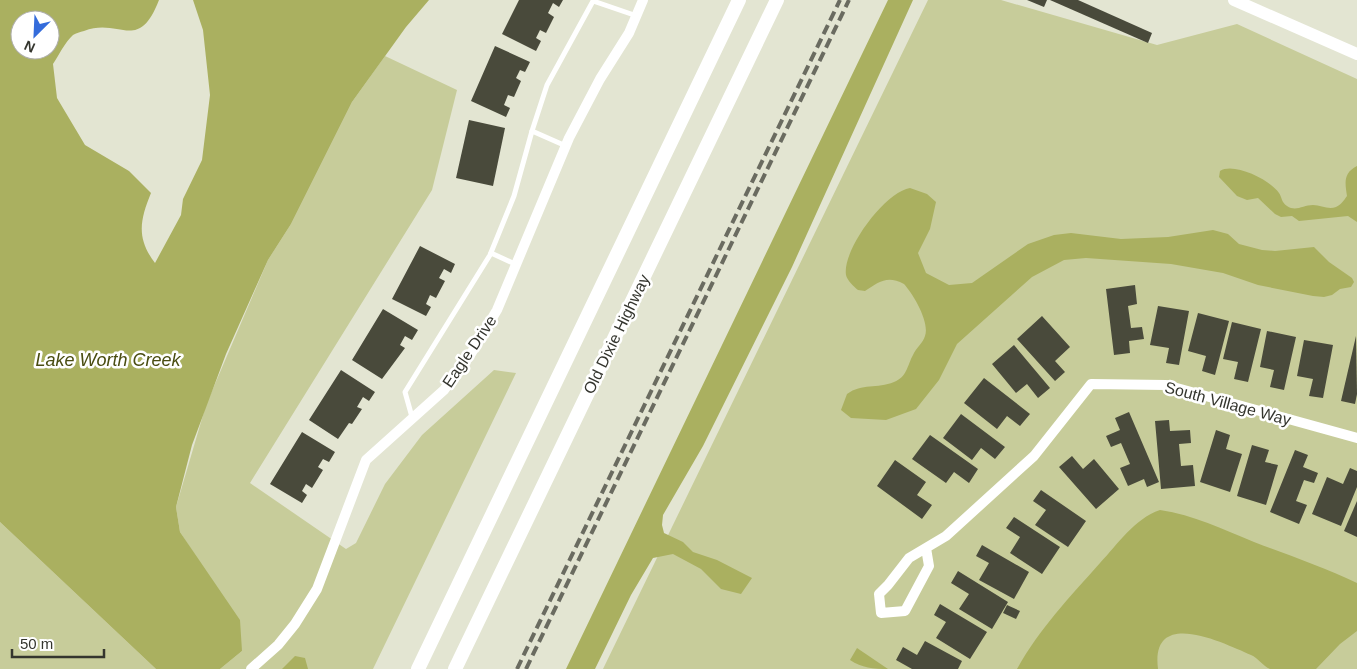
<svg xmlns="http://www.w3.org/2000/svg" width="1357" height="669" font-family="Arial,sans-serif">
	<rect width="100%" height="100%" fill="#e3e5d2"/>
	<g fill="#c7cc9a">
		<polygon points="928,0 1001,0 1157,45 1237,24 1357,79 1357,669 603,669"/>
		<polygon points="385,56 457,90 432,190 250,483 346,549 356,543 385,484 422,435 494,370 516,373 373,669 220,669 242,651 206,572 180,532 176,507 206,405 268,260 291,224 352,102"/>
		<polygon points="0,522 156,669 0,669"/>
	</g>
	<g fill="#aab060" fill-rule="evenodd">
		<path d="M0 0H159C138 54 120 17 84 31 80 32 76 33 73 35 65 42 59 55 53 64L57 98 85 145 129 171 151 193C140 220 136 238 155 263L181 215 183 199 202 160 210 95 203 30 193 0H429L406 27 352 102 291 224 268 260 226 354 192 445 176 507 180 532 240 620 242 651 220 669H156L0 522ZM20 20H50V50H20Z"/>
		<polygon points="888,0 913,0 792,267 703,446 663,515 662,525 664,533 683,542 693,552 717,560 752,578 741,594 721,589 701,569 673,554 653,558 631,595 595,669 566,669"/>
		<path d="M1357 166V222L1348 216 1299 221 1292 216 1281 217 1275 214 1258 198 1247 200 1237 196 1219 177 1220 171C1234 162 1270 180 1279 193 1282 197 1281 202 1287 206 1296 212 1303 205 1313 205 1321 205 1328 210 1336 207 1341 205 1344 200 1347 196 1345 183 1343 173 1357 166Z"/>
		<path d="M910 188 927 194 936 202 930 229 918 253 926 273 949 285 972 283 1028 244 1054 235 1071 233 1121 239 1168 237 1213 230 1228 234 1239 244 1262 250 1275 251 1314 247 1329 262 1352 278 1354 282 1351 287 1340 289 1332 295 1324 297 1313 296 1258 285 1223 273 1171 264 1086 258 1064 260 1032 277 957 344 939 380 916 409 886 420 851 418 841 410 847 394C862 383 877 389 894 382 907 377 907 366 913 355 916 348 923 343 925 336 930 322 913 294 904 284 887 275 879 282 865 291L858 290C854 287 847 280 846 275 842 250 885 192 910 188Z"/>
		<path d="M1160 510C1194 515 1222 529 1254 542 1288 555 1323 567 1357 583V631L1340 644 1316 669C1305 669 1280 669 1270 669 1263 666 1258 658 1251 655 1225 644 1150 606 1158 669H1017C1040 628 1069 598 1100 563 1118 544 1134 519 1160 510Z"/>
		<path d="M857 648 888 669C873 669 862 668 850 660Z"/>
		<polygon points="295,656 305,658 308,669 282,669"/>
	</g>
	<g fill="#494a3b">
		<polygon points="519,0 563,0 559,7 553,3 548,13 554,17 546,33 540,30 536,38 541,41 536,51 502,34"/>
		<polygon points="1027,0 1047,0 1044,7"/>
		<polygon points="1050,0 1078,0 1152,33 1148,43"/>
		<polygon points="495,46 530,62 525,72 520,70 516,78 521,81 514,97 508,95 504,105 510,108 506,117 471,101"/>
		<polygon points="469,120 505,128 493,186 456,178"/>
		<polygon points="420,246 455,264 451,273 444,269 439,278 445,281 436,298 430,295 426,304 431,307 426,316 392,299"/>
		<polygon points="1135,285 1137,304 1128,306 1131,328 1142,327 1144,339 1129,341 1130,353 1114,355 1106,289"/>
		<polygon points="1158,306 1189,311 1179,365 1166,363 1169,348 1150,345"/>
		<polygon points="383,309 418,330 412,340 405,336 400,345 405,348 382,379 352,360"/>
		<polygon points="1198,313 1229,321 1215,375 1202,371 1206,356 1188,351"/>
		<polygon points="1042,316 1070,347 1055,361 1065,372 1055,381 1017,339"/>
		<polygon points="1232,322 1261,329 1248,382 1234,379 1238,362 1223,359"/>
		<polygon points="1267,331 1296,337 1284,390 1270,387 1274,370 1260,367"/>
		<polygon points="1356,336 1357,394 1355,404 1341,401"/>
		<polygon points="1304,340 1333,345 1323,398 1309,396 1313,379 1297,376"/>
		<polygon points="1014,345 1050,388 1038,398 1027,384 1016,393 992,364"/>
		<polygon points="341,370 375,392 369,401 363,397 357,407 362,409 352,424 349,423 338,439 309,420"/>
		<polygon points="984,378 1030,414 1020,426 1007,416 997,429 964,403"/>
		<polygon points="1129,412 1159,482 1147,487 1144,479 1128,486 1120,468 1130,464 1121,443 1111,447 1106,436 1120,430 1115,418"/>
		<polygon points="961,414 1005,447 995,459 981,448 972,460 943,438"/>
		<polygon points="1169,420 1170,431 1190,430 1191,443 1179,444 1181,466 1193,465 1195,486 1161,489 1155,421"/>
		<polygon points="1216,430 1230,435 1226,449 1242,454 1230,492 1200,482"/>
		<polygon points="302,432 335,452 329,462 323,459 318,467 323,470 312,488 306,484 302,491 307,495 302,503 270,484"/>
		<polygon points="930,435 978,469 969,483 954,472 946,483 912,459"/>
		<polygon points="1252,445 1269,450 1265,462 1278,465 1266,505 1237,496"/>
		<polygon points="1295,450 1308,455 1303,467 1318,473 1314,483 1304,480 1296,501 1307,505 1299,524 1270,512"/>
		<polygon points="1072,456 1083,469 1094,459 1119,489 1096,509 1059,467"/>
		<polygon points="895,460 926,482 917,495 932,505 922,519 877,486"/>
		<polygon points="1350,468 1357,471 1357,487 1341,526 1312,514 1327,477 1343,484"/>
		<polygon points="1041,490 1086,521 1068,547 1035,525 1046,510 1033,501"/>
		<polygon points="1357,501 1357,537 1344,531"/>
		<polygon points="1014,517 1060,547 1042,574 1010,553 1020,537 1006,528"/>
		<polygon points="982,545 1029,572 1014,599 979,580 989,563 976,556"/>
		<polygon points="958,571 1008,602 992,629 959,609 969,594 951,583"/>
		<polygon points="940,604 987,632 970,659 936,638 946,622 934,615"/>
		<polygon points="1007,605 1020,611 1016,619 1003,613"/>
		<polygon points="925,641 962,661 958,669 912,669 896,660 903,647 917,655"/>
	</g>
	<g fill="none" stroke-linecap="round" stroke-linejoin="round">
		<g stroke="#fff" stroke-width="5">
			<polyline points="532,131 566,146"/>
			<polyline points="491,253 517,265"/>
			<polyline points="412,417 405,392 490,255 514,196 532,131 547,85 593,1 637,16"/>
		</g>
		<g stroke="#fff" stroke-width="10">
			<polyline points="926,548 929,566 905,611 881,613 879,594 888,585 909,558 946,536 1034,456 1091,384 1166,385 1357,438"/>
			<polyline points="251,669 278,645 295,624 317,589 366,460 444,390 472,352 497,310 569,138 600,79 629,33 643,0"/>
		</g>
		<polyline stroke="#fff" stroke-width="12" points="1234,0 1357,54"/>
		<g stroke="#fff" stroke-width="14">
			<polyline points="418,669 739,0"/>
			<polyline points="455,669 777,0"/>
		</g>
		<g stroke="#6a6b60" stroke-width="4" stroke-dasharray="10 5" stroke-linecap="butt">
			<polyline points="517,669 840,0"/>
			<polyline points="526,669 849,0"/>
		</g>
	</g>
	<g text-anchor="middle" stroke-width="5" stroke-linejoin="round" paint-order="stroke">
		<g font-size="16" fill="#34352e" stroke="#fff">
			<text transform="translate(616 334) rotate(-64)" y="6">Old Dixie Highway</text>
			<text transform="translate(469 351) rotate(-56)" y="6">Eagle Drive</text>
			<text transform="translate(1228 403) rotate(15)" y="6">South Village Way</text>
		</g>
		<g font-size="18" font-style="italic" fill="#4a4d11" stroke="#fff">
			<text x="108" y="366">Lake Worth Creek</text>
		</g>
	</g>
	<g transform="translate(35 35) rotate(204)"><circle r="24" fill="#ffffff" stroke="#aeaeab"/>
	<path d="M0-4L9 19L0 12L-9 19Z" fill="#346cdb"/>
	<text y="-8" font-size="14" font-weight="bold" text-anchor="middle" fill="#34352e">N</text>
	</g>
	<path d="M12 649v8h92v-8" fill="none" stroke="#34352e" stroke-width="2.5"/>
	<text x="20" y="649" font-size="15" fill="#34352e" stroke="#ffffff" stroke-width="4" paint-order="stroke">50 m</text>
</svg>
